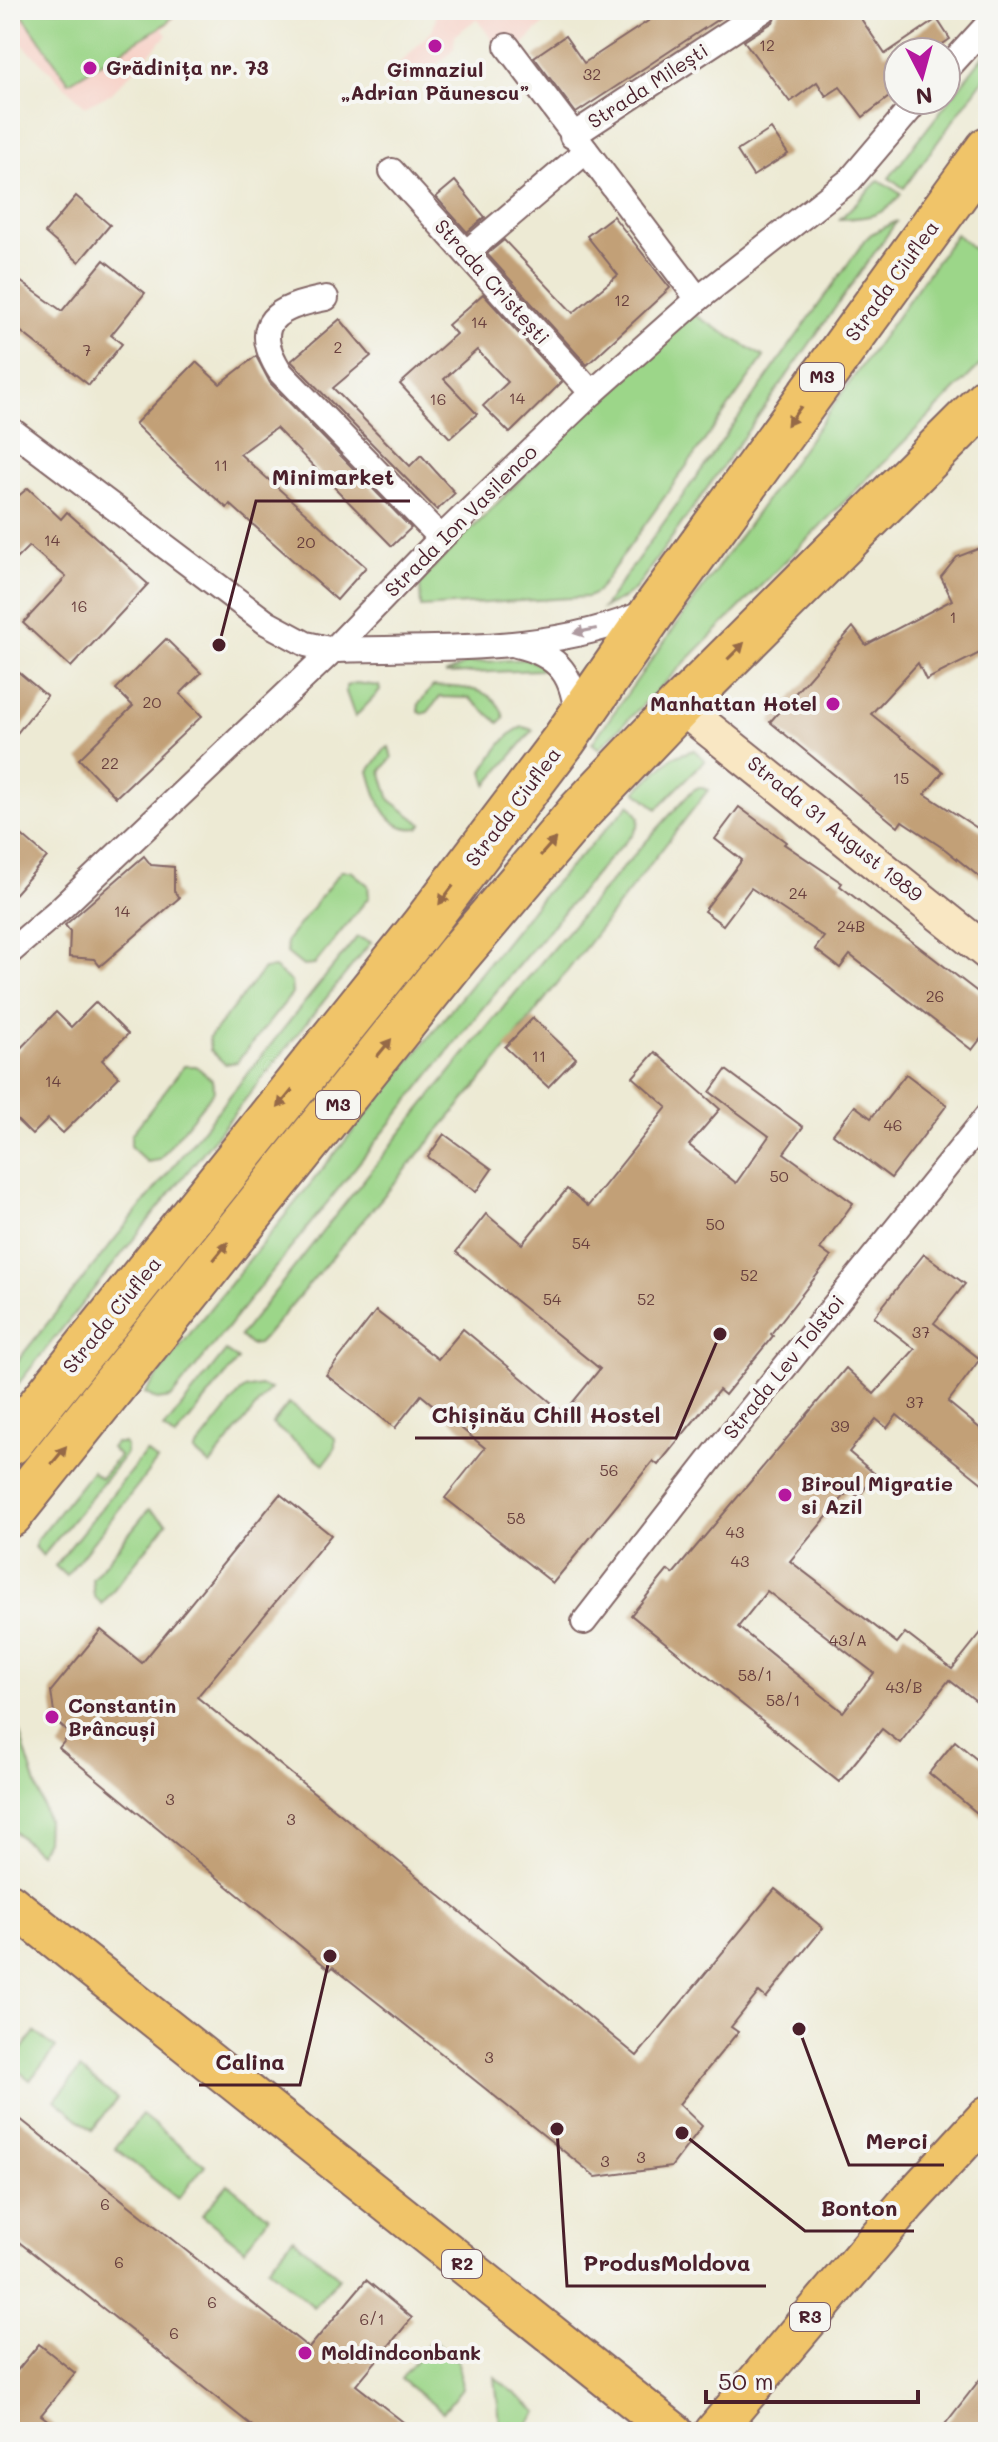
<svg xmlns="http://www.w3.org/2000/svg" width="998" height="2442" font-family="Mali,sans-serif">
	<rect width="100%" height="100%" fill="#f6f6f2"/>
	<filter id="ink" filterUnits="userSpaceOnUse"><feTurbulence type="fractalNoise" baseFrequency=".0125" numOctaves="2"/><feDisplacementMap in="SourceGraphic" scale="16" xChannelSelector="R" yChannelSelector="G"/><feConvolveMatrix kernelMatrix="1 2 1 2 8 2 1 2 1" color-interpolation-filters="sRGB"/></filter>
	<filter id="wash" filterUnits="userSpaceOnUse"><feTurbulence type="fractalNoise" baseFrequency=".006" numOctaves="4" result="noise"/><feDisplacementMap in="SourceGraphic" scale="32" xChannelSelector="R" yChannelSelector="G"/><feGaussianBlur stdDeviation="1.8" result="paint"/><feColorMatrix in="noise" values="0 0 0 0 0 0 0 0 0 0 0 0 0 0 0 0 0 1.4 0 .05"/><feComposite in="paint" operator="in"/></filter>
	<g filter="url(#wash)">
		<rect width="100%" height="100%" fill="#edead4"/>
		<g fill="#f7d1c7">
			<polygon points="10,10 182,10 163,30 167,35 111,94 85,106 10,32"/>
			<polygon points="431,10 558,10 522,45 504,57 477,19 455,35 454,48 444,59 406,85 393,71 433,29 436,18"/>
		</g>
		<g fill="#9cd689" stroke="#737a5a" stroke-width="2">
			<polygon points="19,10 178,10 167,23 69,82"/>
			<polygon points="988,50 988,73 904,188 889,178"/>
			<path d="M879 180 901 194C885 217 866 218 840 219Z"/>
			<polygon points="897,221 636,588 624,598 603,608 865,240 871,234"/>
			<polygon points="956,234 988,261 988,357 599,749 592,743"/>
			<polygon points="688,311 764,357 597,592 588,597 421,607 420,586 426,575"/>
			<polygon points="528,659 542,667 540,670 445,674 468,663"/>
			<polygon points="356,683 379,686 380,691 355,717 346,692 346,686"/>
			<path d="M433 686C460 688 496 685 504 718L499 723 469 698 440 697 428 712 422 714 418 711 419 704Z"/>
			<path d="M523 727 533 730 487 785 483 771C492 757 507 731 523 727Z"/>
			<path d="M389 747 392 758 381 771 390 800 422 824 419 828C386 833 375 795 369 771L385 749Z"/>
			<polygon points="694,750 705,760 657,809 636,791 673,757"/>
			<path d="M699 787 708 790 490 1070 262 1340 258 1344 250 1345 240 1336C387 1150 532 964 693 790Z"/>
			<polygon points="630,804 639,817 638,826 633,834 606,862 494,994 171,1398 157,1400 145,1393 195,1327 546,892"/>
			<polygon points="341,871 351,871 368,885 369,897 314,965 303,966 287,953 286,941"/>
			<polygon points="357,937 371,942 10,1394 10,1370"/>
			<polygon points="274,968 291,982 292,994 237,1062 225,1064 210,1050 209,1038 264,969"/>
			<polygon points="184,1066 196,1066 212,1080 214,1091 159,1160 147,1162 131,1147 131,1135"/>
			<polygon points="226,1351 238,1360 175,1438 164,1429"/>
			<polygon points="260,1386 270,1389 210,1465 194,1451 240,1393 245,1389"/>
			<polygon points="289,1403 335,1438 335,1449 324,1464 272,1424"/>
			<polygon points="115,1443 124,1443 126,1446 126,1453 122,1459 43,1556 35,1547 36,1541 92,1471 101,1478 119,1456 111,1448"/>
			<polygon points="146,1452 157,1461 66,1576 55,1566"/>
			<polygon points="149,1509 167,1523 102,1604 94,1596 92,1579"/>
			<polygon points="13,1712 47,1820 46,1840 39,1853 10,1828 10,1716"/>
			<polygon points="35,2032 56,2048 30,2080 10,2064"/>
			<polygon points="80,2069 117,2099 92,2130 55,2100"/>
			<polygon points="142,2115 205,2165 178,2199 115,2148"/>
			<polygon points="228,2184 269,2217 244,2249 202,2215"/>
			<polygon points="293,2238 339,2277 314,2307 268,2268"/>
			<polygon points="432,2340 458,2361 462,2388 443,2412 401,2379"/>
			<polygon points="495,2377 538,2412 522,2432 501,2432"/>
		</g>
		<g id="blocks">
			<g fill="#c2a077" fill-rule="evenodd">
				<polygon points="665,10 732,10 576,113 534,57 565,36 584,63"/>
				<polygon points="779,10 855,10 885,54 937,19 950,39 931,52 898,52 898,90 863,117 840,87 826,96 817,82 790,102 744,41 773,22"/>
				<polygon points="771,129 788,154 753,176 737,151"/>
				<polygon points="455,181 485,217 467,232 436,197"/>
				<polygon points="76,196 110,225 79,262 45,233"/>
				<polygon points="613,216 670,288 587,365 487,254 504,240 573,313 618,275 587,236"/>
				<polygon points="104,260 145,293 111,335 122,344 89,385 10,323 10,274 62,311"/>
				<polygon points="483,294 562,382 510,433 483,406 508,382 477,350 444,379 477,414 450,438 400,384 456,334 448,325"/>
				<polygon points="340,319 371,356 333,388 410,466 421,455 455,493 437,510 291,361"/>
				<polygon points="256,356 270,383 411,528 392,546 276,428 240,454 366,567 337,600 230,504 227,508 176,464 135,424 196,362 220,384"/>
				<polygon points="28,488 61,519 67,512 148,584 71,667 23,623 66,577 29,546 10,565 10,503"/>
				<polygon points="988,545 988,649 926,680 918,663 871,714 943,772 925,794 988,835 988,884 946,850 902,821 898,827 770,722 853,627 866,645 952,600 941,577 957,557"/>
				<polygon points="166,639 201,673 180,694 202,716 116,797 79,759 133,706 116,689"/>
				<polygon points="10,665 47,696 10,742"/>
				<polygon points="739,807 786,842 784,844 842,883 840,886 988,1000 988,1029 972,1050 850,955 840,968 815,949 824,937 751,888 723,925 704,911 742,860 715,839"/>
				<polygon points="10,825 47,857 10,899"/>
				<polygon points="144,856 151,865 174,867 174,891 179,898 100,966 94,959 69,957 70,931 65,925"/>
				<polygon points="96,1002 128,1034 102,1060 119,1077 63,1133 48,1119 32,1135 10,1113 10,1059 56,1012 71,1027"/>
				<polygon points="533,1018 576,1058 548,1087 505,1047"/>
				<polygon points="655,1052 720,1109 689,1145 736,1183 769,1136 710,1092 726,1070 803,1127 784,1153 853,1203 820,1249 831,1257 771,1334 773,1336 725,1395 719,1390 658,1465 653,1461 553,1583 445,1498 485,1448 421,1395 395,1428 326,1375 376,1311 438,1359 463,1329 564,1413 600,1369 456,1252 486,1214 522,1244 567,1189 588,1206 667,1107 633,1077"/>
				<polygon points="906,1074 947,1105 891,1178 833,1134 855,1106 871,1118"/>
				<polygon points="444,1134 492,1169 476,1192 428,1157"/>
				<path d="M924 1254 965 1284 934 1323 980 1359 948 1402 988 1435V1488L897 1415 887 1428 876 1419 849 1452 876 1475 858 1497 850 1489 790 1561 897 1643 905 1633 952 1669 988 1624V1710L949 1680 900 1743 882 1729 839 1782 631 1615 668 1570 673 1574 846 1368 874 1394 915 1349 874 1317ZM767 1591 874 1673 843 1712 738 1627Z"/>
				<polygon points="280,1494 331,1535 197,1697 637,2056 775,1889 823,1928 766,1998 759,1992 731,2027 738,2032 679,2104 702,2126 671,2167 596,2177 333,1967 330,1970 59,1748 70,1734 55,1720 51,1691 101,1630 142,1663"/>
				<polygon points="955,1741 988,1769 988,1822 929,1773"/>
				<polygon points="10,2111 309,2348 366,2280 412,2318 356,2385 416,2432 260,2432 10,2235"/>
				<polygon points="39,2344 75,2373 41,2415 63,2432 10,2432 10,2379"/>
				<polygon points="988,2369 988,2432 939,2432"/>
			</g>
		</g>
	</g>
	<g filter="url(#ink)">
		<use href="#blocks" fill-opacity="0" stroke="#836666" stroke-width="2"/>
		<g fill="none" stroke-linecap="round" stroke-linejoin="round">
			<defs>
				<g id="street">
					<polyline points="507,46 698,299"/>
					<polyline points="946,70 988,24"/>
					<polyline points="572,136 764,10"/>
					<polyline points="392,171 592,393"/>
					<polyline points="466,253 586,151"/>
					<path d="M326 298C277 307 248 322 281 373L441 538"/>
					<path d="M10 429 267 623 306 644 333 650C436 646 551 655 648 611"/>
					<path d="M516 645C560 655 574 676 577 719"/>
					<polyline points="10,952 61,908 333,650 441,538 592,393 698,299 850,180 918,100"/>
					<polyline points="584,1622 717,1451 988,1115"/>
				</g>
				<polyline id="secondary" points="680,706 988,953"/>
				<g id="primary">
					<polyline points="10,1903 674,2432"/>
					<polyline points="714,2432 907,2203 988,2115"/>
				</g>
				<g id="highway">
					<polyline points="10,1443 423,926 564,740 657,606 988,149"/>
					<polyline points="10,1515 457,956 580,811 680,706 988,399"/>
				</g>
			</defs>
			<use href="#street" stroke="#836666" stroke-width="28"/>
			<use href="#secondary" stroke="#836666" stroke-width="38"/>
			<use href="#primary" stroke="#836666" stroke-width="42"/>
			<use href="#highway" stroke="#836666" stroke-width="48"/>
			<use href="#street" stroke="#fff" stroke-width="24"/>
			<use href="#secondary" stroke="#f9e7c3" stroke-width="34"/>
			<use href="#primary" stroke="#f0c469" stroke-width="38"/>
			<use href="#highway" stroke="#f0c469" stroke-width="44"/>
		</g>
		<defs><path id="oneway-solid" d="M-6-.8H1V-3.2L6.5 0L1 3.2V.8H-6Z" transform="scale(2)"/></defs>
		<g fill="#956947">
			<use href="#oneway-solid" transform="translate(794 416) rotate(126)"/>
			<use href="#oneway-solid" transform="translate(736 651) rotate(-45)"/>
			<use href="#oneway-solid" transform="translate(548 847) rotate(-49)"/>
			<use href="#oneway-solid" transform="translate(446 895) rotate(127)"/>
			<use href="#oneway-solid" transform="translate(384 1048) rotate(-51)"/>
			<use href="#oneway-solid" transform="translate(285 1099) rotate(129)"/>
			<use href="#oneway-solid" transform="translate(221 1251) rotate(-51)"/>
			<use href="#oneway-solid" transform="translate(59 1455) rotate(-51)"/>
		</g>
		<use fill="#ae9aa0" href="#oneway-solid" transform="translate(585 631) rotate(168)"/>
	</g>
	<g fill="#b5179e" stroke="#f6f6f2" stroke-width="3">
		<circle cx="435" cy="46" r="8"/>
		<circle cx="90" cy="68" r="8"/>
		<circle cx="833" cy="704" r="8"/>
		<circle cx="785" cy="1495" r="8"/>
		<circle cx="52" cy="1717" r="8"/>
		<circle cx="305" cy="2353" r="8"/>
	</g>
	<g text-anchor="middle" stroke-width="8" stroke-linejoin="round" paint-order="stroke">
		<g font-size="16" fill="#683f3e">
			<text x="767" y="51">12</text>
			<text x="592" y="80">32</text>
			<text x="622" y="306">12</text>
			<text x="479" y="328">14</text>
			<text x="338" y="353">2</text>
			<text x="87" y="356">7</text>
			<text x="517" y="404">14</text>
			<text x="438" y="405">16</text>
			<text x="221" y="471">11</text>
			<text x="52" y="546">14</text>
			<text x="306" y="548">20</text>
			<text x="79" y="612">16</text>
			<text x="953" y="623">1</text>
			<text x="152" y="708">20</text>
			<text x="110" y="769">22</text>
			<text x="901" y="784">15</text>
			<text x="798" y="899">24</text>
			<text x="122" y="917">14</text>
			<text x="851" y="932">24B</text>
			<text x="935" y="1002">26</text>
			<text x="539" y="1062">11</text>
			<text x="53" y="1087">14</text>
			<text x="893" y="1131">46</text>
			<text x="779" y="1182">50</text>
			<text x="715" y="1230">50</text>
			<text x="581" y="1249">54</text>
			<text x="749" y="1281">52</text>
			<text x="552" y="1305">54</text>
			<text x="646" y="1305">52</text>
			<text x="921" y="1338">37</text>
			<text x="915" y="1408">37</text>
			<text x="840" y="1432">39</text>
			<text x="609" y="1476">56</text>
			<text x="516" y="1524">58</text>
			<text x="735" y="1538">43</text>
			<text x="740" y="1567">43</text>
			<text x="848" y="1646">43/A</text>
			<text x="755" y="1681">58/1</text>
			<text x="904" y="1693">43/B</text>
			<text x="783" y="1706">58/1</text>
			<text x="170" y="1805">3</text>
			<text x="291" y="1825">3</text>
			<text x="489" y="2063">3</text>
			<text x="641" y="2163">3</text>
			<text x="605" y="2167">3</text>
			<text x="105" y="2210">6</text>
			<text x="119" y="2268">6</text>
			<text x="212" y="2308">6</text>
			<text x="372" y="2325">6/1</text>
			<text x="174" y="2339">6</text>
		</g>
		<g fill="#f6f6f2" stroke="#7e6067" stroke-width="2">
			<rect x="800" y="363" width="44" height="28" rx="6"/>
			<rect x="316" y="1091" width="44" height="28" rx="6"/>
			<rect x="442" y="2250" width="40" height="28" rx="6"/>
			<rect x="790" y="2303" width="40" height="28" rx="6"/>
		</g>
		<g font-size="18" font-weight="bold" fill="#4a1f2b">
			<text x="822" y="383">M3</text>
			<text x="338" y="1111">M3</text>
			<text x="462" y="2270">R2</text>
			<text x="810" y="2323">R3</text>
		</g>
		<g font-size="20" font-weight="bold" fill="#4a1f2b" stroke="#f6f6f2" text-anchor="start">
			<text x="106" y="75">Grădinița nr. 73</text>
			<text x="435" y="77" text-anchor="middle">Gimnaziul<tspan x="435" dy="23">„Adrian Păunescu”</tspan></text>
			<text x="817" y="711" text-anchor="end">Manhattan Hotel</text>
			<text x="801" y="1491">Biroul Migratie<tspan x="801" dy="23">si Azil</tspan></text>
			<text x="68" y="1713">Constantin<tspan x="68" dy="23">Brâncuși</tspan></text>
			<text x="321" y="2360">Moldindconbank</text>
		</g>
		<g font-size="20" fill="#4a1f2b" stroke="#f6f6f2">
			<text transform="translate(648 86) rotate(-33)" y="7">Strada Milești</text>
			<text transform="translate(892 281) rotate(-54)" y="7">Strada Ciuflea</text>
			<text transform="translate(492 282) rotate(48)" y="7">Strada Cristești</text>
			<text transform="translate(461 521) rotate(-45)" y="7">Strada Ion Vasilenco</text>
			<text transform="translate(513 807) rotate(-53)" y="7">Strada Ciuflea</text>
			<text transform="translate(835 829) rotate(39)" y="7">Strada 31 August 1989</text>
			<text transform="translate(112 1315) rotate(-51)" y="7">Strada Ciuflea</text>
			<text transform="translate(784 1367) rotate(-51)" y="7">Strada Lev Tolstoi</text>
		</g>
	</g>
	<path fill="none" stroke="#4a1f2b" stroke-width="3" d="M219 645L256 501H410M720 1334L676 1438H415M330 1956L300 2085H199M799 2029L849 2165H944M682 2133L805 2231H914M557 2129L567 2286H766"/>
	<g fill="#4a1f2b" stroke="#f6f6f2" stroke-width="3">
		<circle cx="219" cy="645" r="8"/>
		<circle cx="720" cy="1334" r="8"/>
		<circle cx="330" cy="1956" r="8"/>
		<circle cx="799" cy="2029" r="8"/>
		<circle cx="682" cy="2133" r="8"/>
		<circle cx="557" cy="2129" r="8"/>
	</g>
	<g font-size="22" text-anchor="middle" font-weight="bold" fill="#4a1f2b" stroke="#f6f6f2" stroke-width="8" stroke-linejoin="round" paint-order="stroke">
		<text x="333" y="485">Minimarket</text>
		<text x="546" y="1423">Chișinău Chill Hostel</text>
		<text x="250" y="2070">Calina</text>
		<text x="897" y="2149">Merci</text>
		<text x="859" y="2216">Bonton</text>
		<text x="667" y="2271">ProdusMoldova</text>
	</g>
	<rect width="998" height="2442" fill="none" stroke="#f6f6f2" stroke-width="40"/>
	<g transform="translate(922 76) rotate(174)"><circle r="38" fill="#f6f6f2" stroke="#b1a0a2" stroke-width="2"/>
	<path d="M0-6L14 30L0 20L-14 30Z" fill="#b5179e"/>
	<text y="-12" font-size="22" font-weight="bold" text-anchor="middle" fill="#4a1f2b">N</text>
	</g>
	<path d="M706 2390v12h212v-12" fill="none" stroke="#4a1f2b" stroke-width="4"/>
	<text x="718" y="2390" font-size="24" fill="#4a1f2b" stroke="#f6f6f2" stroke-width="6" paint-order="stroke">50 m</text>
</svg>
